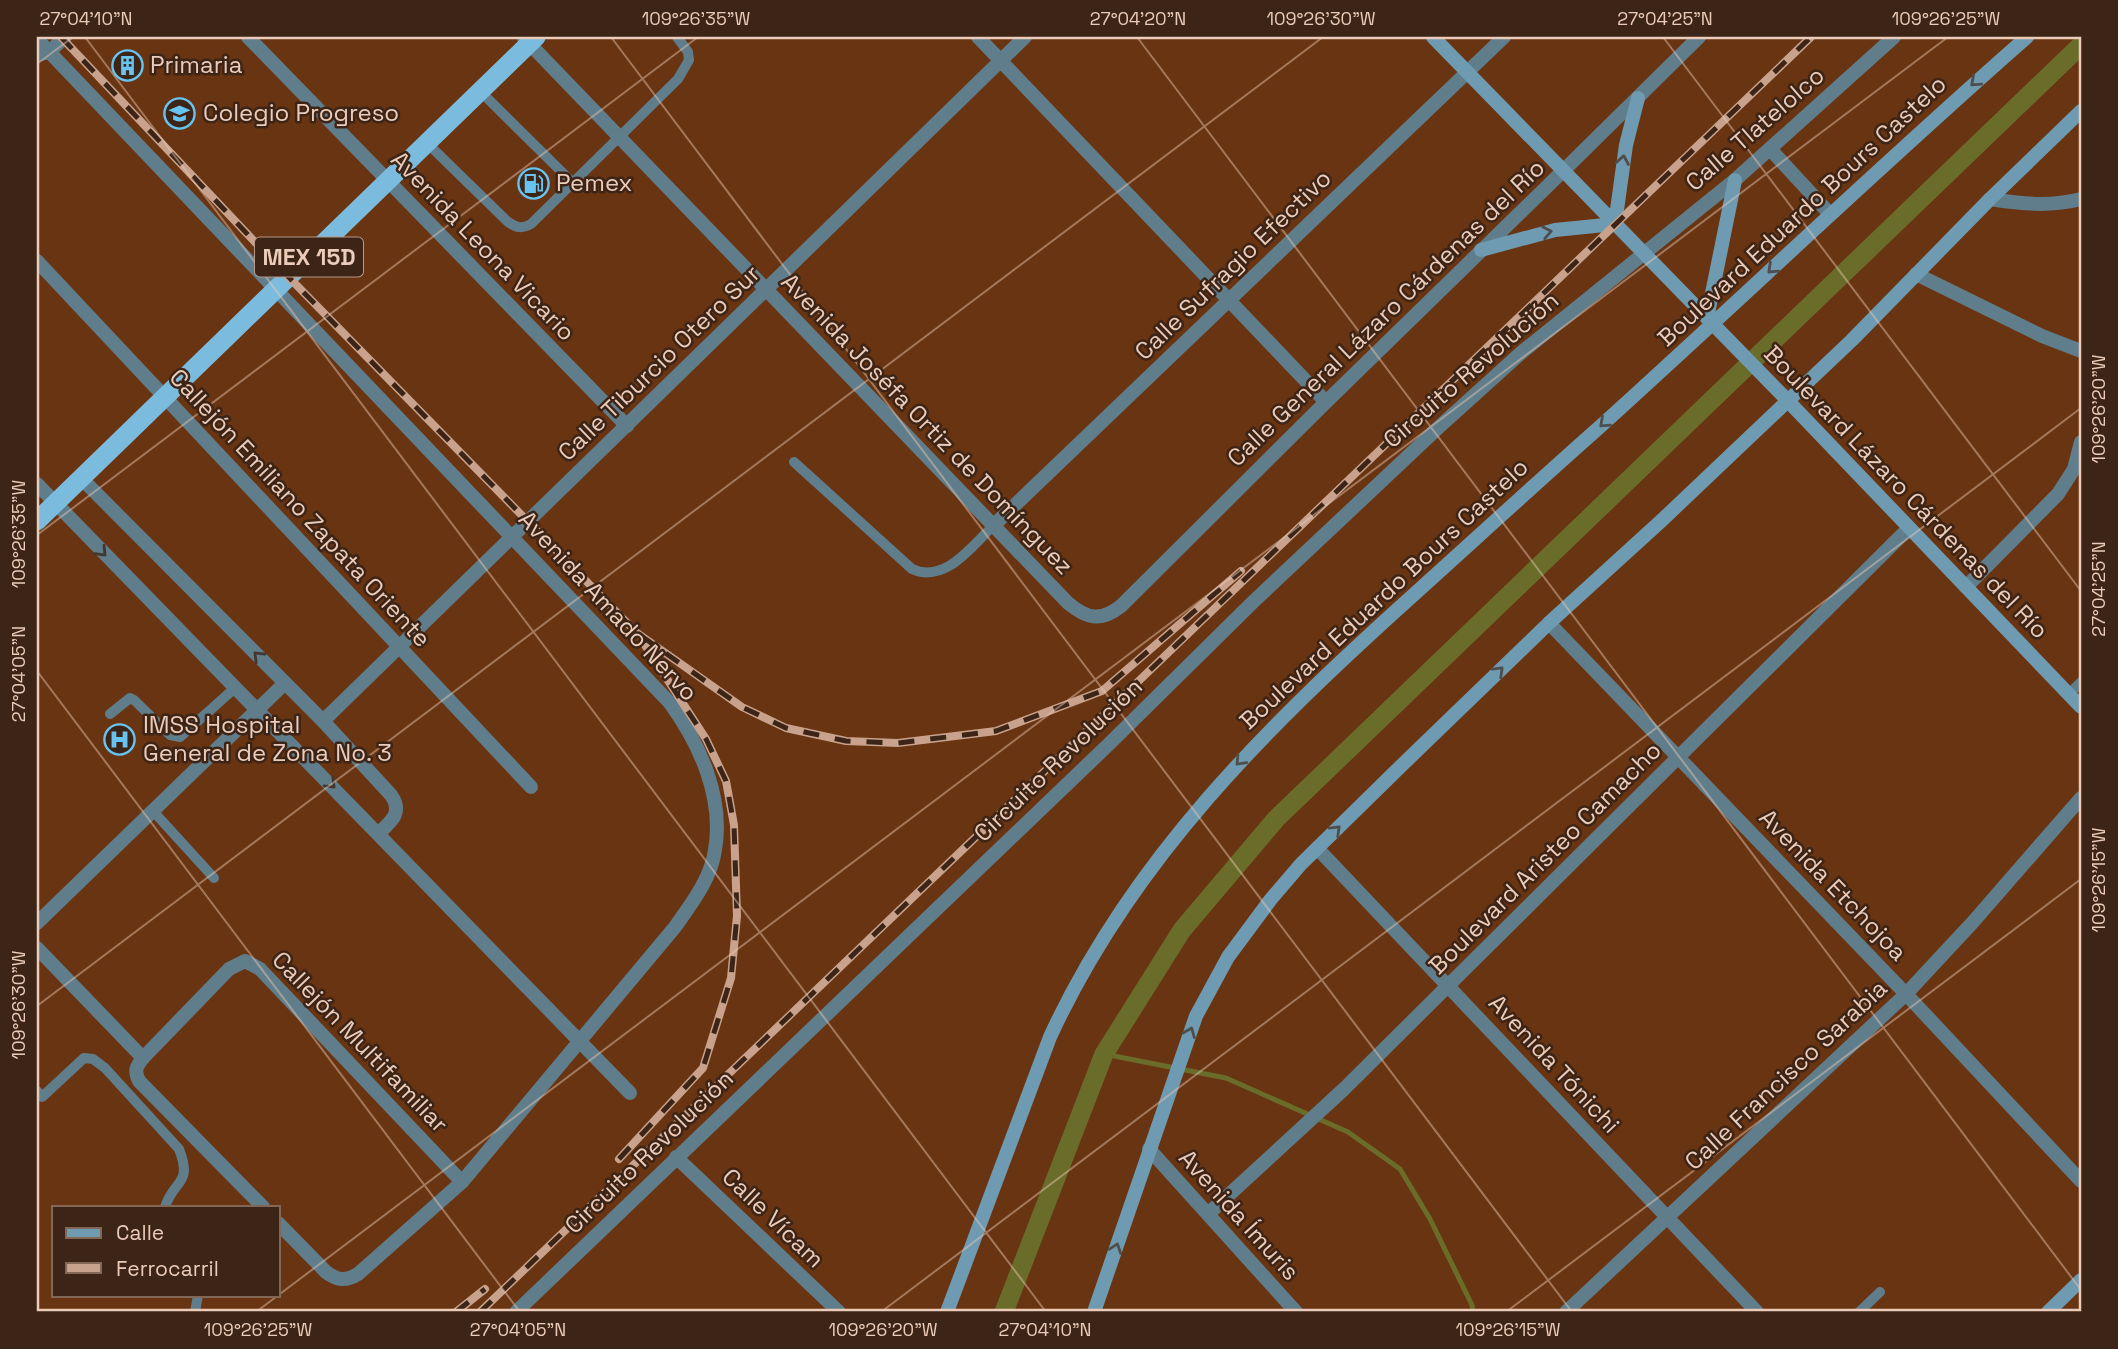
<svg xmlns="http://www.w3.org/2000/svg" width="2118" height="1349" font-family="'Space Grotesk',sans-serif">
	<rect width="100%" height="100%" fill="#693411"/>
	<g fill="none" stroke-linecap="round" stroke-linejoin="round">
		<polyline stroke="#6a6c29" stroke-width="5" points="1104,1054 1226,1078 1348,1132 1400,1169 1430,1219 1472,1305 1473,1312"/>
		<polyline stroke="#6a6c29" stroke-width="19" points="1004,1312 1104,1054 1182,930 1276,819 2081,45"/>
		<g stroke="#607d8b" stroke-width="10">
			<polyline points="480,91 573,183"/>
			<path d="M427 143 508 222C517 228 522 229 531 224L678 79 689 60 688 52 677 37"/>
			<path d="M794 462 912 569C945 584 971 547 993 526"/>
			<polyline points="2069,694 2081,682"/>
			<polyline points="110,714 130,698 134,700 170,735 180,737 236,687"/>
			<polyline points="153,811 214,878"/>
			<path d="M37 1091 42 1097 84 1058 93 1059 105 1068 179 1149C193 1185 174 1179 165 1207"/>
			<polyline points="195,1312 198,1295"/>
			<polyline points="1859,1312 1880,1292"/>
		</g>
		<g stroke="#607d8b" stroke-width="14">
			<polyline points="248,37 627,426"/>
			<polyline points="978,37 1326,402"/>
			<path d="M524 38 1068 603C1087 619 1101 622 1121 606L1326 402 1564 170"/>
			<path d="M37 39 670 703C700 744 724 798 715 850 711 879 691 904 675 927L462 1182 358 1274C345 1282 337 1280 326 1272L278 1223"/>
			<polyline points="1770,149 1830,214"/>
			<path d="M1990 199C2022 204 2050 207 2081 199"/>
			<polyline points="37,261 531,787"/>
			<polyline points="1916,274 2042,336 2081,351"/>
			<path d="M80 477 323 721 391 795C403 812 392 821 379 833"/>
			<polyline points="37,484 630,1093"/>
			<polyline points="993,526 1504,37"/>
			<polyline points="1966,587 2058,494 2074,469 2081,442"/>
			<polyline points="1549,623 1906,994 2081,1181"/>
			<polyline points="323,721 1025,37"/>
			<polyline points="1317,848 1757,1312"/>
			<polyline points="37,923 285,683"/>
			<polyline points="37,948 143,1058"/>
			<polyline points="1149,1149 1296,1312"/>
			<polyline points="676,1157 839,1312"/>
			<path d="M263 1207 139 1081C134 1070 136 1067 143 1058L229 969 245 961 260 969 462 1182"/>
			<polyline points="1208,1214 1344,1089 1909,528"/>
			<polyline points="516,1312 1109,744 1254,601 1439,427 1522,352 1735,180 1894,37"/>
			<polyline points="1566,1312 1906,994 1973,922 2081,798"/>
		</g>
		<g stroke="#607d8b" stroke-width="14">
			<polyline points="37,55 49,52 65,37"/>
			<polyline points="1564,170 1699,37"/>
		</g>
		<g stroke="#6e9bb2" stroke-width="14">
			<polyline points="1433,37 1788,401 2081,707"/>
			<polyline points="1481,250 1555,230 1615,224 1626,145 1638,98"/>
			<polyline points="1707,318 1735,180"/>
			<path d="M947 1312 1050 1037C1132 859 1267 727 1410 598 1471 543 1532 487 1594 432 1739 301 1880 166 2027 37"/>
			<polyline points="1094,1312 1196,1016 1228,957 1271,899 1301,864 1402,765 1549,623 1661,521 1852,340 1990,199 2081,111"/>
			<polyline points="2048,1312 2081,1280"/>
		</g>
		<polyline stroke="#7bbcde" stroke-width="19" points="37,521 536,37"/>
		<defs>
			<g id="rail">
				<polyline points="61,37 270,258 637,633 742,707 786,728 846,741 898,743 996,731 1102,691 1241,571"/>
				<polyline points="619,1159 703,1068 731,978 737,916 734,825 726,781 706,739 643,642"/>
				<polyline points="456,1312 485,1289"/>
				<polyline points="480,1312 1811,37"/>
			</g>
		</defs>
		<use href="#rail" stroke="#c8a28c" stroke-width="8"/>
		<use href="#rail" stroke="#3c2416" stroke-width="5" stroke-dasharray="16" stroke-linecap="butt"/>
	</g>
	<defs><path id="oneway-chevron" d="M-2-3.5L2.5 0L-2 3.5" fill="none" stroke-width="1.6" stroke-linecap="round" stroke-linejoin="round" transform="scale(1.75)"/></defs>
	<g stroke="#4e4e4d">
		<use href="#oneway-chevron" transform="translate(1975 82) rotate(138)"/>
		<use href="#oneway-chevron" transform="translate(1623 160) rotate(-80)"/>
		<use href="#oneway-chevron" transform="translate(1547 232) rotate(-11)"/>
		<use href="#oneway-chevron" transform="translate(1772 269) rotate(137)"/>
		<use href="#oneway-chevron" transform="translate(1604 423) rotate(138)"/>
		<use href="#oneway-chevron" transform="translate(1499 671) rotate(-44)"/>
		<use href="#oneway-chevron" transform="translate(1240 761) rotate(133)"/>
		<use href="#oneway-chevron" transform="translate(1336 830) rotate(-44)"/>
		<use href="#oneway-chevron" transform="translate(1190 1032) rotate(-68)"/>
		<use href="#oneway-chevron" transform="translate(1116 1248) rotate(-71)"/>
	</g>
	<g stroke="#43362d">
		<use href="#oneway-chevron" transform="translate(102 552) rotate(46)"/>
		<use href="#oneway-chevron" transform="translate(258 656) rotate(-135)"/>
		<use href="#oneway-chevron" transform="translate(331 784) rotate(45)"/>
	</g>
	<path fill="none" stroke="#ebcbb9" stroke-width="2" stroke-opacity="0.45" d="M85 37 1046 1312M611 37 1572 1312M1137 37 2081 1290M1663 37 2081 591M37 64 73 37M37 535 698 37M37 671 520 1312M37 1006 1323 37M256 1312 1948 37M881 1312 2081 408M1506 1312 2081 879"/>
	<defs>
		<symbol id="building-ring" viewBox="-11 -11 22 22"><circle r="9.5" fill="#3c2416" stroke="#67c4f0" stroke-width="1.5"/><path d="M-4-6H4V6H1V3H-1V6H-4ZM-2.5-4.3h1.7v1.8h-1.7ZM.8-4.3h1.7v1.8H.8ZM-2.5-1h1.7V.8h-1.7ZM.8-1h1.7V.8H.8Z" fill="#67c4f0"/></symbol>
		<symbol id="school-ring" viewBox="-11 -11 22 22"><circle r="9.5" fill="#3c2416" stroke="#67c4f0" stroke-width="1.5"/><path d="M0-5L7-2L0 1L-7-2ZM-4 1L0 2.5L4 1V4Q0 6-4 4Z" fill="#67c4f0"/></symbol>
		<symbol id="fuel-ring" viewBox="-11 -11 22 22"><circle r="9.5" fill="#3c2416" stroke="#67c4f0" stroke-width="1.5"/><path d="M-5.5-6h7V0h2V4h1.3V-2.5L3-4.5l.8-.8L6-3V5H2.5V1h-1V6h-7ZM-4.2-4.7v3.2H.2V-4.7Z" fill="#67c4f0"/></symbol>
		<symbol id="hospital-ring" viewBox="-11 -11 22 22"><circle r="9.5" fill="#3c2416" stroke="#67c4f0" stroke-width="1.5"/><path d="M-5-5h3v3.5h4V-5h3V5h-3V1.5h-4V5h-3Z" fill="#67c4f0"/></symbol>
	</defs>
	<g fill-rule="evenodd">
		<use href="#building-ring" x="110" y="48" width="35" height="35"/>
		<use href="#school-ring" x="162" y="96" width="35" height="35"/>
		<use href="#fuel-ring" x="516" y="166" width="35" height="35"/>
		<use href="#hospital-ring" x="102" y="722" width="35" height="35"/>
	</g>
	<g text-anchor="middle" stroke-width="5" stroke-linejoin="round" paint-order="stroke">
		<rect fill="#3c2416" stroke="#b69988" stroke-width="2" x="255" y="237.5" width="108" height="39" rx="5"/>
		<g font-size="23" font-weight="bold" fill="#ebcbb9">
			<text x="309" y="265">MEX 15D</text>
		</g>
		<g font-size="24" fill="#ebcbb9" stroke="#3c2416" text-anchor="start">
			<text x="150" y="73">Primaria</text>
			<text x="203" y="121">Colegio Progreso</text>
			<text x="556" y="191">Pemex</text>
			<text x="143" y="733">IMSS Hospital<tspan x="143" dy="28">General de Zona No. 3</tspan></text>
		</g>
		<g font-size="24" fill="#ebcbb9" stroke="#3c2416">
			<text transform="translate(1755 129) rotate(-41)" y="8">Calle Tlatelolco</text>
			<text transform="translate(1802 211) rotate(-43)" y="8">Boulevard Eduardo Bours Castelo</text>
			<text transform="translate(483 246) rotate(46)" y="8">Avenida Leona Vicario</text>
			<text transform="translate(1233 265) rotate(-44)" y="8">Calle Sufragio Efectivo</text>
			<text transform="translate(1386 313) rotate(-44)" y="8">Calle General Lázaro Cárdenas del Río</text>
			<text transform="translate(659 363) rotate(-44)" y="8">Calle Tiburcio Otero Sur</text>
			<text transform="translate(1471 370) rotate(-41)" y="8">Circuito Revolución</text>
			<text transform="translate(927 424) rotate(46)" y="8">Avenida Joséfa Ortiz de Domínguez</text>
			<text transform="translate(1906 492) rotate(46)" y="8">Boulevard Lázaro Cárdenas del Río</text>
			<text transform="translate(300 508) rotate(47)" y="8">Callejón Emiliano Zapata Oriente</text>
			<text transform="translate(1384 594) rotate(-43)" y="8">Boulevard Eduardo Bours Castelo</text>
			<text transform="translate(608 606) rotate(47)" y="8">Avenida Amado Nervo</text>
			<text transform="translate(1058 760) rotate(-44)" y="8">Circuito Revolución</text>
			<text transform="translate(1545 858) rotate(-45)" y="8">Boulevard Aristeo Camacho</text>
			<text transform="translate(1833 885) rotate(46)" y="8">Avenida Etchojoa</text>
			<text transform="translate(360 1042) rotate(46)" y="8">Callejón Multifamiliar</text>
			<text transform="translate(1554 1064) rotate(47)" y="8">Avenida Tónichi</text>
			<text transform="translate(1786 1075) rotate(-43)" y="8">Calle Francisco Sarabia</text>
			<text transform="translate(649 1152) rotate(-44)" y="8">Circuito Revolución</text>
			<text transform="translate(1239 1215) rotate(48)" y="8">Avenida Ímuris</text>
			<text transform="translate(773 1218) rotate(44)" y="8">Calle Vícam</text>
		</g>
	</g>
	<rect width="2118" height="1349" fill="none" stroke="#3c2416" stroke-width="77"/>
	<rect x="52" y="1206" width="228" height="91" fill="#3c2416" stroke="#826757" stroke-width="2"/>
	<rect x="66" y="1228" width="35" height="10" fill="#6e9bb2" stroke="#826757" stroke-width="2"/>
	<text x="116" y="1240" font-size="21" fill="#ebcbb9">Calle</text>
	<rect x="66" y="1263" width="35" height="10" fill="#c8a28c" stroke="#826757" stroke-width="2"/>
	<text x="116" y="1276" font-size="21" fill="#ebcbb9">Ferrocarril</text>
	<rect x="38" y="38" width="2042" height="1272" fill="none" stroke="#ebcbb9" stroke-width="2.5"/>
	<g font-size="18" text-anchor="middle" fill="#ebcbb9">
		<text x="86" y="25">27°04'10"N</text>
		<text x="696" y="25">109°26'35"W</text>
		<text x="1138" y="25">27°04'20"N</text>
		<text x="1321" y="25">109°26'30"W</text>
		<text x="1665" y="25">27°04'25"N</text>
		<text x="1946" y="25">109°26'25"W</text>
		<text transform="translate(2099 409) rotate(-90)" y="6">109°26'20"W</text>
		<text transform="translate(19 534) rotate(-90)" y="6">109°26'35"W</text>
		<text transform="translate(2099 589) rotate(-90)" y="6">27°04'25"N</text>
		<text transform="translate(19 674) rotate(-90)" y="6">27°04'05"N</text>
		<text transform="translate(2099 880) rotate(-90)" y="6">109°26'15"W</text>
		<text transform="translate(19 1005) rotate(-90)" y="6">109°26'30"W</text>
		<text x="258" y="1336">109°26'25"W</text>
		<text x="518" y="1336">27°04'05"N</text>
		<text x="883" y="1336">109°26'20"W</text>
		<text x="1045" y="1336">27°04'10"N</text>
		<text x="1508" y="1336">109°26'15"W</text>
	</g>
</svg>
